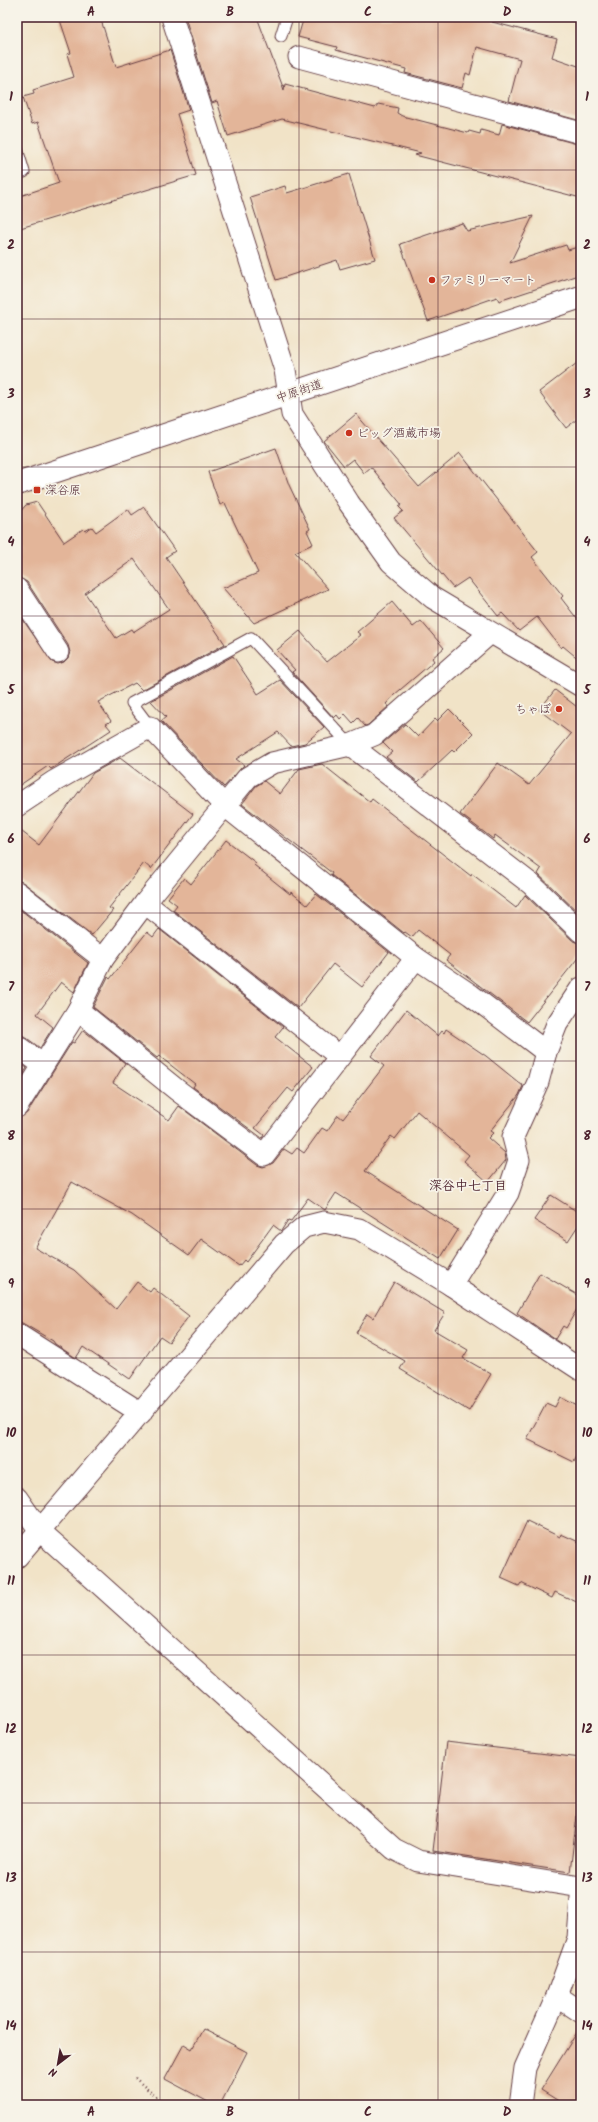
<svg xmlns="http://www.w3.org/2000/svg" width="598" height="2122" font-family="Kalam,'Klee One',sans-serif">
	<rect width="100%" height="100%" fill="#f7f3e8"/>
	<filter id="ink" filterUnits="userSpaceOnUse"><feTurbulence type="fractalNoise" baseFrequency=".025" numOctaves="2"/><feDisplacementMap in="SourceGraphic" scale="8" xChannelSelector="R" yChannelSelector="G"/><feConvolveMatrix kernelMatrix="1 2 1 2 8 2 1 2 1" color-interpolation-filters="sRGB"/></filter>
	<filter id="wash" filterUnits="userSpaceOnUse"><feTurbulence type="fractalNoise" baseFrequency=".012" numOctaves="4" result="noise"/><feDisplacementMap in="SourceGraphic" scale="16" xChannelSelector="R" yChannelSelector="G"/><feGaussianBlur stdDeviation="0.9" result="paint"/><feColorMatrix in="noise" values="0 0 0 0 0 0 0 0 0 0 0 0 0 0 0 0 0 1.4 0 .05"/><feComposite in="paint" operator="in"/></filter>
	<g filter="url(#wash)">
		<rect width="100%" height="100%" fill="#f1e3c7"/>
		<g id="blocks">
			<g fill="#e3b599" fill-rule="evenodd">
				<polygon points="59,17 100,17 116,67 170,50 189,110 177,114 196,175 17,229 17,197 59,183 38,122 32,124 23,97 34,94 33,90 74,77 67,54 71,53"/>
				<polygon points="185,17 257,17 284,90 285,84 375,108 378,104 398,108 397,113 402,116 468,133 469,131 480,134 481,130 499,135 502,124 581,145 581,198 415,155 421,153 282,119 228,136 217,101 212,103"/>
				<polygon points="304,17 494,17 492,22 557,39 552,57 581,67 581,121 509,101 520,59 477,47 470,75 466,73 462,88 405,73 406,69 336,50 337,47 298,37"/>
				<polygon points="349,174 375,259 340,269 337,260 276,280 250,197 285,186 287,193"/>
				<polygon points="533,216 510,263 566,245 568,250 581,246 581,274 499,301 497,297 428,321 400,244 462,223 467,231"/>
				<polygon points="581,360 581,416 566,428 539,392"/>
				<polygon points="356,414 419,487 460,453 538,552 532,557 563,596 561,598 581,624 581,661 563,646 561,648 537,617 519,631 502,613 498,616 468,578 453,588 394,518 403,511 399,507 402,505 371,467 364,473 353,459 344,466 324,441"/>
				<polygon points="276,448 289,485 310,529 307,531 313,544 295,552 328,589 254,623 223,588 258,573 225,503 220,505 208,472"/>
				<path d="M37 502 64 542 83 529 85 531 92 527 96 532 128 509 132 515 144 507 175 551 166 557 225 644 142 690 135 683 98 702 111 721 106 724 111 730 51 769 48 766 17 787V611L52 662 58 664 64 662 68 658 70 652 68 645 27 582 17 577V515L26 505ZM134 559 169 609 133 632 131 629 116 638 85 593Z"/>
				<polygon points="392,602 413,627 421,621 444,648 432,658 434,661 394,695 386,704 389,706 368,725 365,726 358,718 353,723 345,714 340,719 337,715 334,718 292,672 295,670 277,650 300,631 327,662 361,635 357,632"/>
				<polygon points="233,656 258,694 280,680 324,727 305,743 291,746 278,732 236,759 244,765 224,787 161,721 166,717 151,701"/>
				<polygon points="555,690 581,710 581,915 538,874 541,869 495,835 493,839 460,814 498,763 529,785 571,734 539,710"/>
				<polygon points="449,709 473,733 454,752 452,750 418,782 386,757 392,752 383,743 405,724 418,737 435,719 437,721"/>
				<polygon points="120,758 193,814 151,869 144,863 109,908 113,910 92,935 24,883 17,880 17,828 39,845 93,773"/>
				<polygon points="322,764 370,802 372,799 471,876 472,874 516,908 525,895 573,941 581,944 581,954 527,1022 446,960 450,955 418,930 412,937 405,932 404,933 331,875 332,873 242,804 256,786 264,781 280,794 299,769"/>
				<polygon points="226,840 256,863 254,865 290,894 291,892 307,905 316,894 389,952 362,987 333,964 298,1008 173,910 177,905 168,898 184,878 191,884"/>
				<polygon points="17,907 88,963 74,992 61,982 37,1014 53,1027 40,1048 24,1036 17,1034"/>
				<polygon points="159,929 283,1027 275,1037 313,1067 293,1092 288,1088 255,1128 264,1135 262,1138 193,1087 195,1084 159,1056 157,1058 93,1007 108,977 110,979 147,932 153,937"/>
				<polygon points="406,1010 438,1036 442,1031 444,1033 446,1029 486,1056 523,1086 519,1095 490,1131 493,1133 488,1138 505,1153 506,1160 488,1182 464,1161 469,1155 417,1111 395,1139 391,1136 365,1171 458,1230 440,1259 336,1193 325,1210 308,1198 291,1221 288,1220 281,1231 273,1225 246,1262 244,1260 239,1266 201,1239 189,1255 132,1215 72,1182 35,1248 74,1270 116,1309 137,1282 150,1292 153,1288 189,1316 169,1342 160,1336 130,1379 83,1347 76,1358 55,1344 53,1341 17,1320 17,1119 27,1113 72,1042 74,1043 83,1030 125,1063 113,1083 169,1120 179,1106 257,1165 263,1167 273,1163 284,1149 292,1154 297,1148 304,1153 322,1128 327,1131 338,1115 343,1119 384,1066 371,1056"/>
				<polygon points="17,1061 27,1068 17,1084"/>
				<polygon points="551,1195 581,1214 581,1221 568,1241 534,1220"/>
				<polygon points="540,1273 581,1297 581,1302 566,1328 563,1326 555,1339 517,1313"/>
				<polygon points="394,1282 445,1313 434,1330 468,1350 463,1358 491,1374 469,1411 400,1369 405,1361 356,1333 367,1314 373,1318"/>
				<polygon points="560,1397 581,1408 581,1448 574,1462 527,1439 546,1403 555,1407"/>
				<polygon points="527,1521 560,1537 561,1534 581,1543 581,1604 555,1592 552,1598 521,1583 519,1586 501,1578"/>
				<polygon points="446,1742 581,1758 581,1782 570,1872 433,1851"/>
				<polygon points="581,2026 581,2105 565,2105 541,2090"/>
				<polygon points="203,2029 247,2052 220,2105 214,2105 165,2079 184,2044 192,2049"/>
			</g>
		</g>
	</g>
	<g filter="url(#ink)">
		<use href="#blocks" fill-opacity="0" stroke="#633c42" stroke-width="1"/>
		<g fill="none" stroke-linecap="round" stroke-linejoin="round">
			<defs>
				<g id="lane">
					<polyline points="281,36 287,17"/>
					<polyline points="17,149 24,172"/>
					<polyline points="150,727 132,703 251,638 350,745"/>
				</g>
				<g id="street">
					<polyline points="172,17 285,370 292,414 349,503 391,562 433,598 581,686"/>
					<polyline points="299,57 581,133"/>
					<polyline points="17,589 58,652"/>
					<polyline points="350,745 531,884 581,932"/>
					<polyline points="17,806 53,782 150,727 224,805 416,958 471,995 546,1052"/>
					<polyline points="17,892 103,959"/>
					<polyline points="145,903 339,1056"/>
					<polyline points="78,1010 177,1090 264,1155 416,958"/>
					<polyline points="17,1046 43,1065"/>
					<polyline points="17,1107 78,1010 103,959 145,903 248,777 272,763 350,745 374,735 490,633"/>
					<polyline points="451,1285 508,1193 519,1160 513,1137 538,1082 546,1052 557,1024 581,988"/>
					<polyline points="17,1334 141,1413"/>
					<polyline points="17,1498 40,1531 57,1546 394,1849 418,1861 581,1887"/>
					<polyline points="17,1557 284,1244 304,1227 324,1222 359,1229 451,1285 581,1370"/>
					<polyline points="557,1996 581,2012"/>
					<polyline points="520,2105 525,2068 557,1996 578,1938 581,1897"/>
				</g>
				<polyline id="primary" points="17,484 581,297"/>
			</defs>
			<use href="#lane" stroke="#633c42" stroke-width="13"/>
			<use href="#street" stroke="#633c42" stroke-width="23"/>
			<use href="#primary" stroke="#633c42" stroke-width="24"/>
			<polyline stroke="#633c42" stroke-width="2.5" stroke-dasharray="1 3" stroke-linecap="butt" points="135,2078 165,2105"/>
			<use href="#lane" stroke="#fff" stroke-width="11"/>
			<use href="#street" stroke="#fff" stroke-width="21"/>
			<use href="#primary" stroke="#fff" stroke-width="22"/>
		</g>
	</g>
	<path fill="none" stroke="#4a1f2b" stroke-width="1" stroke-opacity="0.55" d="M160 17V2105M299 17V2105M438 17V2105M17 170H581M17 319H581M17 467H581M17 616H581M17 764H581M17 913H581M17 1061H581M17 1209H581M17 1358H581M17 1506H581M17 1655H581M17 1803H581M17 1952H581"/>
	<g fill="#c8321e" stroke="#f7f3e8" stroke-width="1.5">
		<circle cx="432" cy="280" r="4"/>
		<circle cx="349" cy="433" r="4"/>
		<rect x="33" y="486" width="8" height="8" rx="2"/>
		<circle cx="559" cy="709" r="4"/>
	</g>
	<g text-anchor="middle" stroke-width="3.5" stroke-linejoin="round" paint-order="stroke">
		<g font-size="12" fill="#4a1f2b" stroke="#f7f3e8" text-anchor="start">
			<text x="440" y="284">ファミリーマート</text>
			<text x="357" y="437">ビッグ酒蔵市場</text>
			<text x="45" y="494">深谷原</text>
			<text x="551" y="713" text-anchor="end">ちゃぼ</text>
		</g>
		<g font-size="12" fill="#4a1f2b" stroke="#f7f3e8">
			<text transform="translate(299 391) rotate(-18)" y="4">中原街道</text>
		</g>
		<g font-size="13" font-weight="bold" fill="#4a1f2b" stroke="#f7f3e8">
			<text x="468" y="1190">深谷中七丁目</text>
		</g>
	</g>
	<rect width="598" height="2122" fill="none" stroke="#f7f3e8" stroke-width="44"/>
	<g transform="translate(58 2064) rotate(211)" stroke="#f7f3e8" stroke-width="3" paint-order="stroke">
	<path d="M0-3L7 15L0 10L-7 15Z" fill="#4a1f2b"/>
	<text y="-6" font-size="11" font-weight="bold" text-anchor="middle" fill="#4a1f2b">N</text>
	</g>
	<rect x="22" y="22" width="554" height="2078" fill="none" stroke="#4a1f2b" stroke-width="1.5"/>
	<g font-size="13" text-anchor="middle" font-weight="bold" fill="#4a1f2b">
		<text x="91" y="16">A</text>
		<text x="230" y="16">B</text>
		<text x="368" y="16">C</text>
		<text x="507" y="16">D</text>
		<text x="11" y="101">1</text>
		<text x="587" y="101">1</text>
		<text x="11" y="249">2</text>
		<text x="587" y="249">2</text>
		<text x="11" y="398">3</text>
		<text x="587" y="398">3</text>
		<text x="11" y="546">4</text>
		<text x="587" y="546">4</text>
		<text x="11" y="694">5</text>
		<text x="587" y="694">5</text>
		<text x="11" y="843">6</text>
		<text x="587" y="843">6</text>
		<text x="11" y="991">7</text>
		<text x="587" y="991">7</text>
		<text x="11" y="1140">8</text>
		<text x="587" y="1140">8</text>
		<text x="11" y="1288">9</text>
		<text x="587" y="1288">9</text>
		<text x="11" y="1437">10</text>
		<text x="587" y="1437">10</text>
		<text x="11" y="1585">11</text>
		<text x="587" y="1585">11</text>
		<text x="11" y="1733">12</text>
		<text x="587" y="1733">12</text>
		<text x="11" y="1882">13</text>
		<text x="587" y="1882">13</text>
		<text x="11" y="2030">14</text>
		<text x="587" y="2030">14</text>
		<text x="91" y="2116">A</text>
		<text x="230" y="2116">B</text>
		<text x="368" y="2116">C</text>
		<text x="507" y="2116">D</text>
	</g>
</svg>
